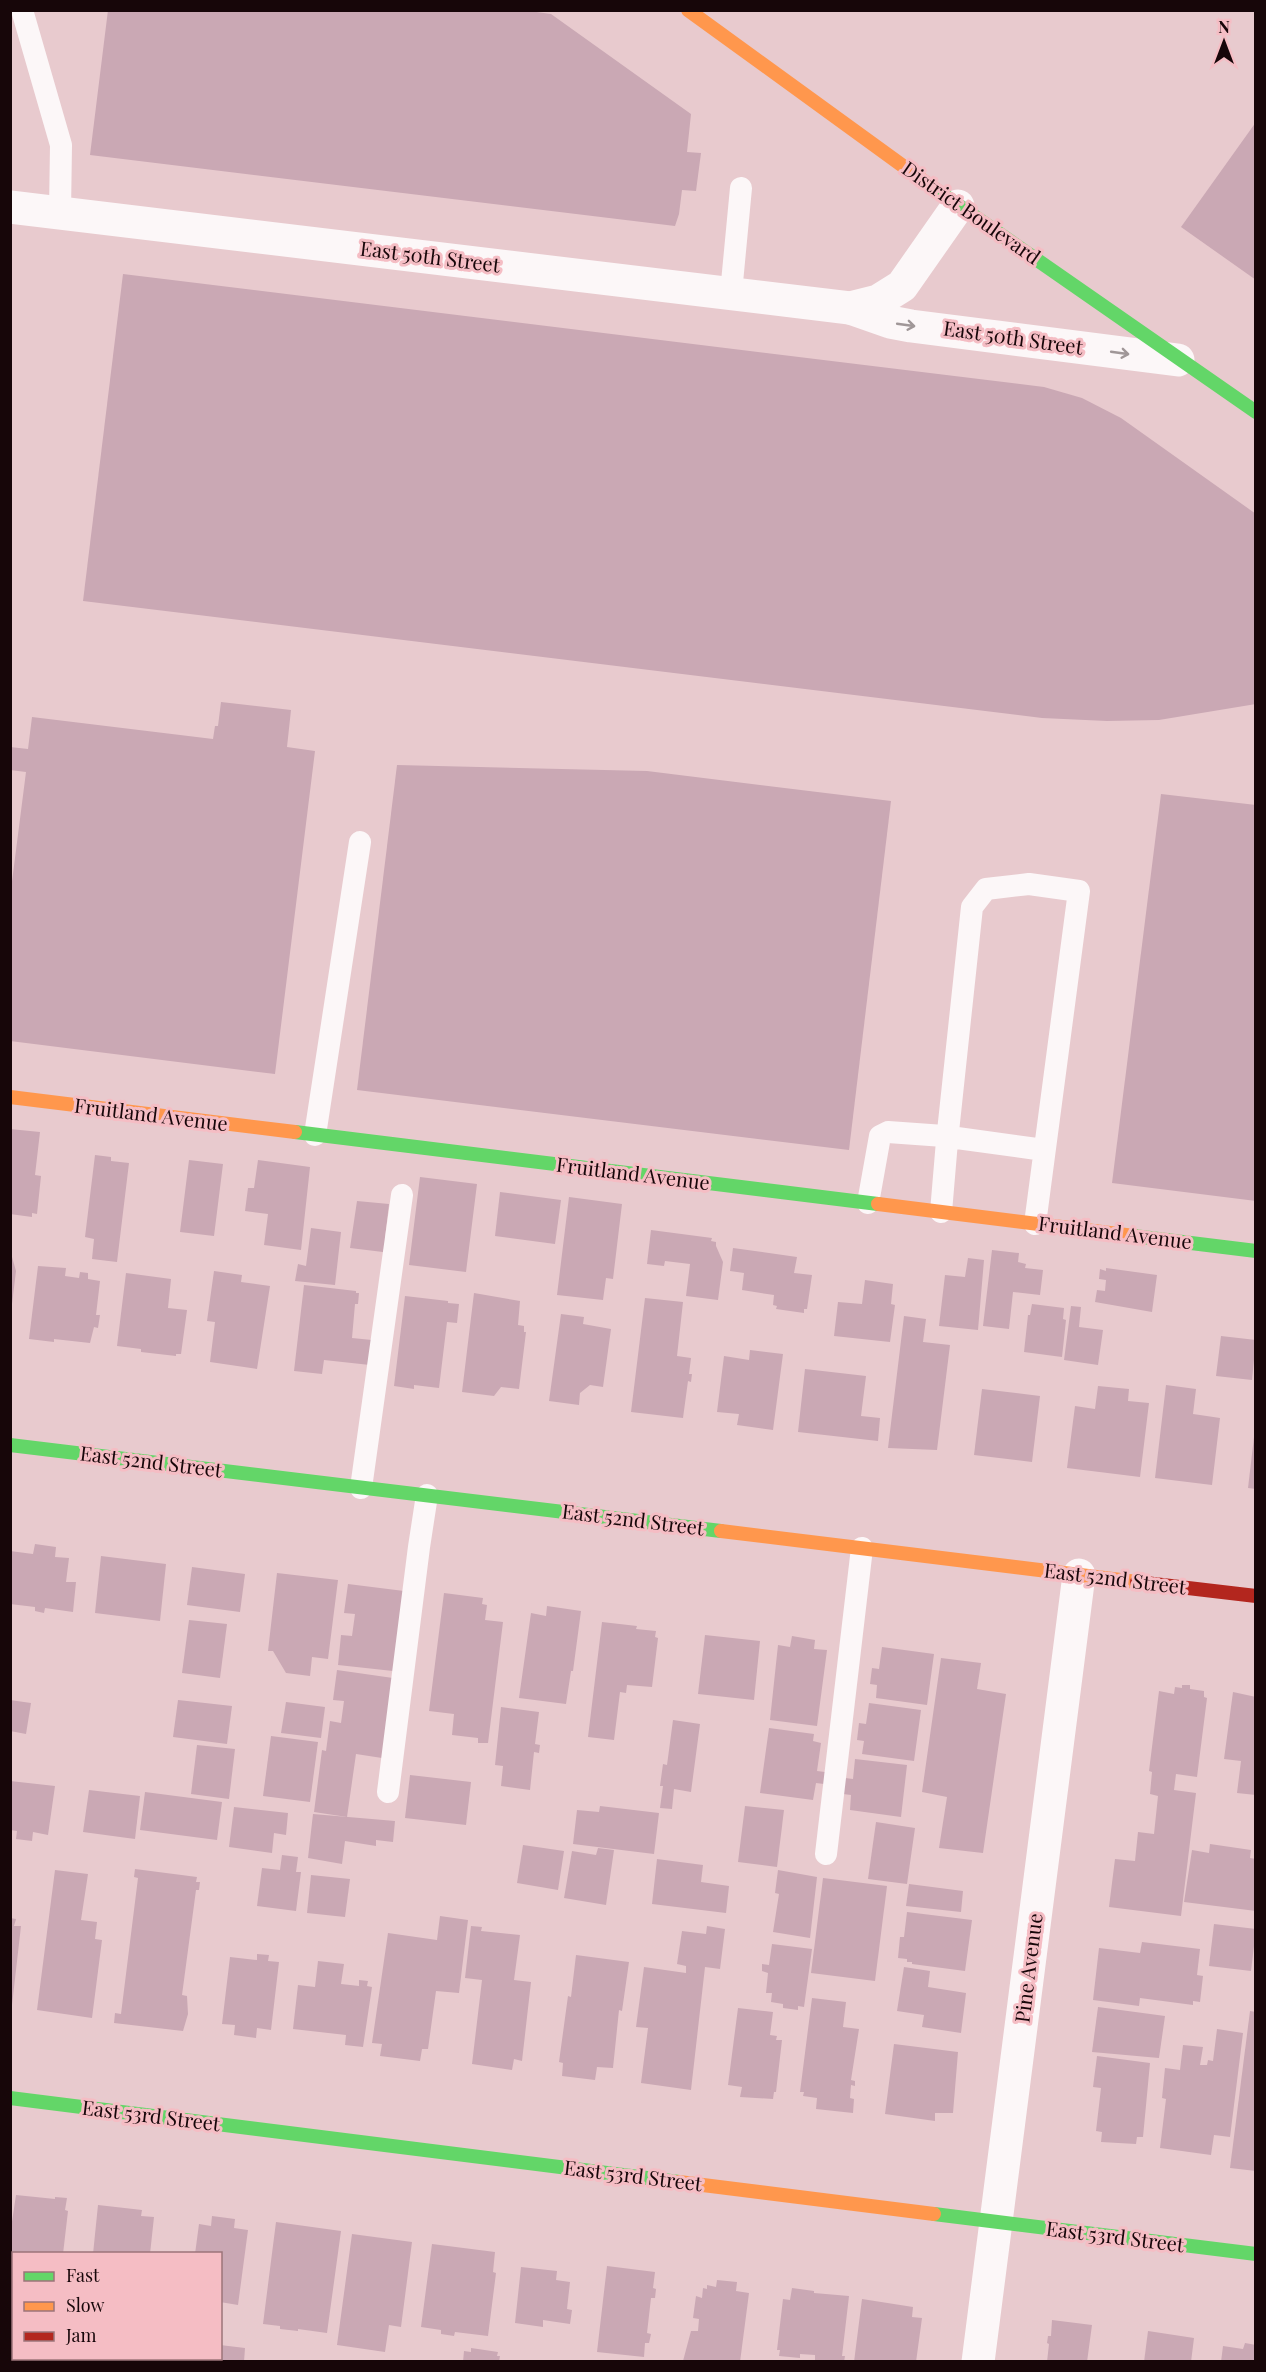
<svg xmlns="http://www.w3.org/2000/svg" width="1266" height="2372" font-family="'Playfair Display',serif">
	<rect width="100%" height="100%" fill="#e8cace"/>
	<g fill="#caa8b4">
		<polygon points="108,10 522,10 551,14 691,114 687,152 701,153 696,191 682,190 679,214 675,226 90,155"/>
		<polygon points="1256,122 1256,280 1181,227"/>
		<polygon points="123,274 1044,387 1082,398 1121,418 1256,514 1256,704 1159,720 1107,721 1042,718 83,601"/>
		<polygon points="221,702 291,710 287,747 315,751 275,1074 10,1041 10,897 26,772 10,770 10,747 28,749 32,717 213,739 215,726 218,726"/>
		<polygon points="397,765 647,771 891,801 849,1150 357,1090"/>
		<polygon points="1161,794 1256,805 1256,1201 1112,1183"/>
		<polygon points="10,1129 40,1132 35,1175 41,1176 37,1214 32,1213 32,1217 10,1214"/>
		<polygon points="95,1155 111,1157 111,1161 129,1163 117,1262 92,1259 94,1239 85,1237"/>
		<polygon points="189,1160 223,1164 214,1236 180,1232"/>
		<polygon points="258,1160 310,1167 301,1250 264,1245 268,1214 245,1211 248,1188 254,1188"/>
		<polygon points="420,1177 477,1184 466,1272 409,1265"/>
		<polygon points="500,1192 561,1200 555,1244 495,1236"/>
		<polygon points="569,1197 622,1204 613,1279 606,1278 603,1300 557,1295"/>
		<polygon points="357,1201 389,1204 385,1238 387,1239 383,1252 350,1248"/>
		<polygon points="311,1228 341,1232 335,1285 295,1281 298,1264 306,1266"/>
		<polygon points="651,1230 712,1238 711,1241 716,1242 716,1246 723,1262 718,1300 686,1296 690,1264 665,1261 664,1266 647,1264"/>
		<polygon points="733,1248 797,1257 794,1273 812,1275 807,1309 804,1309 804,1313 776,1309 777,1306 773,1305 774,1295 742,1290 744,1273 730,1271"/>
		<polygon points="10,1250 16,1271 12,1304 10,1304"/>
		<polygon points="992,1250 1019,1253 1018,1262 1026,1264 1025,1268 1043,1270 1040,1295 1013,1292 1009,1329 983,1326"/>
		<polygon points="968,1258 984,1260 978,1330 939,1326 945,1275 965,1277"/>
		<polygon points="38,1266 66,1268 65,1276 79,1278 80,1272 88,1273 88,1279 100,1281 96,1315 100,1315 98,1328 94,1327 90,1343 54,1339 54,1342 29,1339"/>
		<polygon points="1106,1268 1157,1275 1152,1312 1095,1302 1097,1290 1105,1291 1106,1280 1099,1279 1100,1269 1106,1271"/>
		<polygon points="214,1271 242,1275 241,1282 270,1286 257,1369 210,1362 215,1322 207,1321"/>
		<polygon points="126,1273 171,1279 168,1308 187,1310 181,1354 176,1354 176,1356 141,1352 141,1349 117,1346"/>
		<polygon points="865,1280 893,1284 891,1304 895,1305 890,1342 834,1336 838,1302 862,1304"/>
		<polygon points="304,1285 356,1291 356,1293 359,1293 358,1304 355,1304 352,1338 372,1340 370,1365 324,1360 322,1374 294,1371"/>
		<polygon points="474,1293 520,1301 518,1325 524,1326 524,1332 526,1332 519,1389 501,1387 494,1396 462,1392"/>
		<polygon points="405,1296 448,1301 448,1303 459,1304 457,1323 447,1322 439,1388 414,1385 414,1389 394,1386"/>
		<polygon points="645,1298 683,1302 677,1356 691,1358 689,1374 692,1374 691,1382 688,1381 683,1418 631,1412"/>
		<polygon points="1032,1304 1064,1308 1063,1319 1066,1320 1062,1357 1024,1352 1028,1315 1030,1315"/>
		<polygon points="1071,1306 1081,1307 1079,1327 1103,1330 1098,1365 1064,1360"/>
		<polygon points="561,1314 584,1317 583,1324 611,1329 603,1387 590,1385 580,1393 579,1405 549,1401"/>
		<polygon points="904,1316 926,1319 923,1342 950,1345 937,1450 888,1448"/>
		<polygon points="1221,1336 1256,1340 1252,1380 1216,1376"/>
		<polygon points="750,1350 783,1354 773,1430 737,1425 739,1414 717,1412 724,1356 749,1360"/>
		<polygon points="805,1369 866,1376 861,1416 880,1418 878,1441 798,1432"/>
		<polygon points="1166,1385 1196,1389 1193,1414 1220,1418 1212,1485 1155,1478"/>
		<polygon points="1098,1386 1129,1389 1128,1401 1149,1403 1140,1477 1067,1468 1075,1406 1095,1409"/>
		<polygon points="982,1389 1040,1396 1032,1462 974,1455"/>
		<polygon points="1254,1437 1256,1438 1256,1489 1248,1488"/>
		<polygon points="35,1544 56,1547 55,1557 69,1558 66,1582 76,1582 73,1612 45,1608 44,1613 35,1611 35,1607 10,1604 10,1551 33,1554"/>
		<polygon points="101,1556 166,1564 160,1621 95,1613"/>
		<polygon points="192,1567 245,1574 240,1612 187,1605"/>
		<polygon points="277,1573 338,1580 328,1659 312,1657 310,1676 286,1673 273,1651 268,1651"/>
		<polygon points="348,1584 404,1591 393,1671 338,1665 341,1635 352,1636 355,1614 344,1613"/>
		<polygon points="444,1593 483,1598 482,1604 487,1605 485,1620 503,1622 488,1743 478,1743 478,1738 452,1735 454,1714 429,1711"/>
		<polygon points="547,1606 581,1611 573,1671 571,1671 566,1704 519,1698 531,1613 546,1616"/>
		<polygon points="189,1620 227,1624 220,1678 182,1673"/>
		<polygon points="602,1622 637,1626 636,1629 656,1631 655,1637 658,1638 652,1687 627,1685 626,1693 620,1692 614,1740 588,1737"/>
		<polygon points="705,1635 760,1641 754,1700 698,1694"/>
		<polygon points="792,1636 815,1640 814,1649 827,1650 817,1726 770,1720 778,1645 790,1647"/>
		<polygon points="882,1647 934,1654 927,1705 876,1698 877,1685 870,1684 872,1668 879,1669"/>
		<polygon points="941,1658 981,1663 977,1689 1006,1694 983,1853 939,1848 947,1797 922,1792"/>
		<polygon points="337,1670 393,1678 382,1758 356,1754 347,1817 314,1812 322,1750 326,1751 330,1721 341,1723 344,1701 333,1700"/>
		<polygon points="1182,1685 1190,1685 1190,1689 1204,1691 1204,1697 1207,1698 1197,1777 1176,1774 1174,1790 1196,1793 1181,1916 1109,1907 1115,1859 1135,1861 1138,1832 1154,1834 1158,1796 1150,1794 1152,1772 1149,1771 1159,1691 1174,1694 1175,1687 1182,1688"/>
		<polygon points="1233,1692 1256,1697 1256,1795 1237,1793 1241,1761 1224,1759"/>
		<polygon points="10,1700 31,1703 26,1734 10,1731"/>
		<polygon points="178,1700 232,1706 227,1744 173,1737"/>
		<polygon points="286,1702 325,1707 321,1738 281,1733"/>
		<polygon points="869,1703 921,1710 914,1761 862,1754 864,1741 857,1740 859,1723 866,1724"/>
		<polygon points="501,1707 539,1712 535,1744 540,1745 539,1753 534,1752 530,1790 501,1786 503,1766 495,1765"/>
		<polygon points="673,1720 700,1724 691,1792 674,1789 672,1809 660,1808 663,1786 660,1786 663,1764 667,1765"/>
		<polygon points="769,1728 814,1734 813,1741 821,1743 817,1771 825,1772 824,1784 816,1783 813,1800 760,1793"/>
		<polygon points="271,1736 318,1742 310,1802 263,1796"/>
		<polygon points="197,1745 235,1749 229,1799 191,1794"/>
		<polygon points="855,1759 907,1765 901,1817 850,1810 851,1795 843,1794 845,1778 853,1779"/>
		<polygon points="410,1775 471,1782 466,1825 405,1818"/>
		<polygon points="10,1781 55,1786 48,1835 33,1832 32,1841 16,1839 17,1831 10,1830"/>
		<polygon points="89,1790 140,1796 135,1839 83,1832"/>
		<polygon points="145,1792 222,1802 217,1840 140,1830"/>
		<polygon points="600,1806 659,1813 654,1854 573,1844 577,1810 599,1812"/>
		<polygon points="745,1806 784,1810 777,1867 738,1862"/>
		<polygon points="234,1807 288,1813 286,1835 274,1833 272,1853 229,1847"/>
		<polygon points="313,1814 395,1821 393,1842 376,1840 376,1846 345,1841 342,1864 308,1858"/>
		<polygon points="876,1822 915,1828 907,1884 868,1879"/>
		<polygon points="1210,1844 1251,1850 1250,1858 1256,1859 1256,1911 1184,1902 1192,1850 1209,1853"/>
		<polygon points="523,1845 564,1851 558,1890 517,1883"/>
		<polygon points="598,1848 614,1850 606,1905 564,1898 572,1851 596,1855"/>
		<polygon points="282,1855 298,1857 296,1872 301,1872 296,1911 257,1906 262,1868 280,1870"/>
		<polygon points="657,1859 703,1865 701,1882 729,1886 726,1913 652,1904"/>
		<polygon points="135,1869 197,1877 196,1882 200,1882 199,1890 196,1890 182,1995 187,1996 188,2014 183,2031 114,2023 115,2013 121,2014 138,1878 134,1877"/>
		<polygon points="55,1870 88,1874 81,1920 97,1922 95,1939 102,1940 92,2018 37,2010"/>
		<polygon points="778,1870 817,1877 810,1938 773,1932 779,1894 775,1893"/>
		<polygon points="311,1875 350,1879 345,1917 307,1913"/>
		<polygon points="823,1878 887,1886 875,1981 811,1973"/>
		<polygon points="909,1884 963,1891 961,1912 906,1906"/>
		<polygon points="907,1912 972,1920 965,1971 912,1964 912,1962 907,1962 907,1959 898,1958 900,1937 904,1937"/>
		<polygon points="440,1916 468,1920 459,1993 436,1991 428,2049 422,2049 420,2061 380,2056 382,2044 372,2043 388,1933 437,1940"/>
		<polygon points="10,1918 16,1919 14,1926 21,1926 12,2005"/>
		<polygon points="1214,1924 1256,1929 1251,1971 1209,1966"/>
		<polygon points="471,1926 482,1927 481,1931 520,1935 514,1980 531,1982 522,2061 514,2059 512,2070 472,2064 482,1980 465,1978"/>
		<polygon points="707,1926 725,1929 720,1969 705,1967 691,2090 641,2083 648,2028 636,2027 644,1967 686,1973 686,1966 677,1964 682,1931 706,1934"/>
		<polygon points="1142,1942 1200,1949 1197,1975 1203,1976 1200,2002 1193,2001 1193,2005 1140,1998 1139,2006 1093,2000 1099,1948 1140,1953"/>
		<polygon points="772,1944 812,1949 804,2007 798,2006 798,2010 783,2008 783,2004 771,2002 772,1993 766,1993 768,1973 762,1971 762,1964 769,1965"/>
		<polygon points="257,1954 269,1955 268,1961 279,1962 271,2030 257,2028 256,2038 234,2035 235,2025 222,2024 230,1957 257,1960"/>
		<polygon points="576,1955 629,1962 622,2011 619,2010 613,2068 597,2067 595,2080 562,2076 563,2063 559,2062 568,1996 571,1997"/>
		<polygon points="318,1961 344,1964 341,1984 359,1986 359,1980 368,1981 367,1986 372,1987 363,2047 345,2045 346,2035 293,2029 298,1985 315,1987"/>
		<polygon points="904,1967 930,1971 928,1987 966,1993 961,2033 922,2027 924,2015 897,2011"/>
		<polygon points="812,1998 846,2002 843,2027 859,2029 851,2080 855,2081 855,2086 851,2085 850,2098 854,2099 853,2113 816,2109 817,2098 803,2096 804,2092 800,2092"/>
		<polygon points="1098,2007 1165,2016 1159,2058 1092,2052"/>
		<polygon points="738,2008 773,2012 770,2035 777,2036 776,2040 782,2040 776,2092 774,2092 773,2099 740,2097 742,2087 728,2085"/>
		<polygon points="1250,2011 1256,2012 1256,2171 1230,2168"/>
		<polygon points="1217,2029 1243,2033 1230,2137 1214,2135 1211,2155 1160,2148 1166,2099 1162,2098 1165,2068 1180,2070 1183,2045 1203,2047 1200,2065 1207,2065 1208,2060 1213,2061"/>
		<polygon points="894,2044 958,2052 953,2113 935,2113 935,2121 885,2114"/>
		<polygon points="1097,2056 1150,2063 1143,2137 1137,2137 1136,2144 1101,2142 1102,2132 1096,2131 1101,2088 1093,2087"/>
		<polygon points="16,2195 55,2199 55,2197 67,2198 65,2210 68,2211 63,2254 14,2254 14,2357 10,2356 10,2235"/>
		<polygon points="98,2205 142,2210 141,2216 154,2217 150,2254 93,2254"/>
		<polygon points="212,2216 235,2219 234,2228 248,2230 238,2305 220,2302 220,2254 195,2254 199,2224 211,2226"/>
		<polygon points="276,2222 341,2231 327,2333 298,2329 298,2331 280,2329 280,2326 263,2324"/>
		<polygon points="352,2234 412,2242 401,2327 389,2325 385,2352 337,2345"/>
		<polygon points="432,2244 495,2252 493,2272 496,2273 488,2336 455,2332 454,2336 441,2334 441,2330 421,2327"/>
		<polygon points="607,2266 655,2272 653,2288 656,2289 655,2298 651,2298 647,2333 651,2334 649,2343 645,2343 644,2357 597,2352"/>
		<polygon points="521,2267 557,2271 556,2280 570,2282 567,2309 572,2310 570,2324 543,2320 543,2327 515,2323"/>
		<polygon points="717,2280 737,2282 736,2291 749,2293 740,2362 683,2361 691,2331 698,2331 699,2319 693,2318 696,2296 702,2298 703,2288 707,2289 707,2285 716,2287"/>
		<polygon points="792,2288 814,2291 814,2293 849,2296 842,2356 845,2356 844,2362 815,2362 815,2355 800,2354 800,2358 779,2356 780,2350 777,2350 783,2299 790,2300"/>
		<polygon points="862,2299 913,2307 912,2317 922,2318 916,2362 854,2362"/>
		<polygon points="1052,2320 1092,2325 1087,2362 1047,2362 1049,2344 1047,2343 1048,2336 1051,2336"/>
		<polygon points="1148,2331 1194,2338 1191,2362 1144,2362"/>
		<polygon points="1245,2343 1256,2345 1256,2362 1221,2362 1223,2346 1243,2349"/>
		<polygon points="220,2345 245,2348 244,2362 207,2362 207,2358 220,2358"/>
		<polygon points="471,2348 498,2352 497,2356 500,2356 499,2362 463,2362 464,2351 471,2352"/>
		<rect x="117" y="2358" width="35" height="4"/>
	</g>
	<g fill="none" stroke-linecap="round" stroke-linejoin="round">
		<g stroke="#fcf7f8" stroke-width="22">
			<polyline points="22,10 61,145 60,212"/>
			<polyline points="731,293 741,188"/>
			<polyline points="315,1135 360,842"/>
			<polyline points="868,1203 880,1136 888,1132 944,1136 947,1141 941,1212"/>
			<polyline points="1035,1224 1079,891 1029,884 986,889 972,907 947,1141 957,1138 1044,1150"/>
			<polyline points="361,1488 402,1195"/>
			<polyline points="388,1792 419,1547 427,1495"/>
			<polyline points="826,1854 862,1548"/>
		</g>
		<g stroke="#fcf7f8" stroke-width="33">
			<polyline points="10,207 850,308 878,301 902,286 958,206"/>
			<polyline points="850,308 890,322 911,326 1178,360"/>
			<polyline points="978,2362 1079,1575"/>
		</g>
		<g stroke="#63d668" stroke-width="14">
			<polyline points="925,182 1256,412"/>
			<polyline points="295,1132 878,1204"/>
			<polyline points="1134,1236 1256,1251"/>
			<polyline points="10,1445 721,1531"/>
			<polyline points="10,2098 679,2182"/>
			<polyline points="934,2214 1256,2254"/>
		</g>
		<g stroke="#ff974d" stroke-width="14">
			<polyline points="688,10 925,182"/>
			<polyline points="10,1097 295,1132"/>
			<polyline points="878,1204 1134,1236"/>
			<polyline points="721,1531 1137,1582"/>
			<polyline points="679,2182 934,2214"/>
		</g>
		<polyline stroke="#b3261e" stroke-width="14" points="1137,1582 1256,1596"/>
	</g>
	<defs><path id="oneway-shaft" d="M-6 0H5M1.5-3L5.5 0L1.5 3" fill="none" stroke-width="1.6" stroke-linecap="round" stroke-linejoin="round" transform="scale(1.5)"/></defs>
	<g stroke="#a09798">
		<use href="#oneway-shaft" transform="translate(906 325) rotate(8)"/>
		<use href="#oneway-shaft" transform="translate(1120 353) rotate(8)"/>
	</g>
	<g text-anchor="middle" stroke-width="6" stroke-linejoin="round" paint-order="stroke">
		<g font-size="20" fill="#170609" stroke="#f5bdc4">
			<text transform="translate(971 213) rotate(35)" y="7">District Boulevard</text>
			<text transform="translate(430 257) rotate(7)" y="7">East 50th Street</text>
			<text transform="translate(1013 338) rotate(8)" y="7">East 50th Street</text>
			<text transform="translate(151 1115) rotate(7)" y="7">Fruitland Avenue</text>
			<text transform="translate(633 1174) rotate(7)" y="7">Fruitland Avenue</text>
			<text transform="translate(1115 1233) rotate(7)" y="7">Fruitland Avenue</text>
			<text transform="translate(151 1462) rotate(7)" y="7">East 52nd Street</text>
			<text transform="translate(633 1520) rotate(7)" y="7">East 52nd Street</text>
			<text transform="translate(1115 1579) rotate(7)" y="7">East 52nd Street</text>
			<text transform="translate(1029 1968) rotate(-83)" y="7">Pine Avenue</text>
			<text transform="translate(151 2116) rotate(7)" y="7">East 53rd Street</text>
			<text transform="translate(633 2176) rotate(7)" y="7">East 53rd Street</text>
			<text transform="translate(1115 2237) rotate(7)" y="7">East 53rd Street</text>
		</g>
	</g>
	<rect width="1266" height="2372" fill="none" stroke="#170609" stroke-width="24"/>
	<rect x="12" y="2252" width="210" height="108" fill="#f5bdc4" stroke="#9c7479" stroke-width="1.5"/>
	<rect x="24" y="2272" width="30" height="9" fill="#63d668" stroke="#9c7479" stroke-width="1.5"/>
	<text x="66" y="2282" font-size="18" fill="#170609">Fast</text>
	<rect x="24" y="2302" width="30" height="9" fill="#ff974d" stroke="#9c7479" stroke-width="1.5"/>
	<text x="66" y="2312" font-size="18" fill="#170609">Slow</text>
	<rect x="24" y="2332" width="30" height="9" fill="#b3261e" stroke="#9c7479" stroke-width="1.5"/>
	<text x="66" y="2342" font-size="18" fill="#170609">Jam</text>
	<g transform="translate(1224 42)" stroke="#f5bdc4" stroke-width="4.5" paint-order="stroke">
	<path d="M0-4.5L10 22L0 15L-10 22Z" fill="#170609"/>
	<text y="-9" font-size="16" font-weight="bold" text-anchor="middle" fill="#170609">N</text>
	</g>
</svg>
